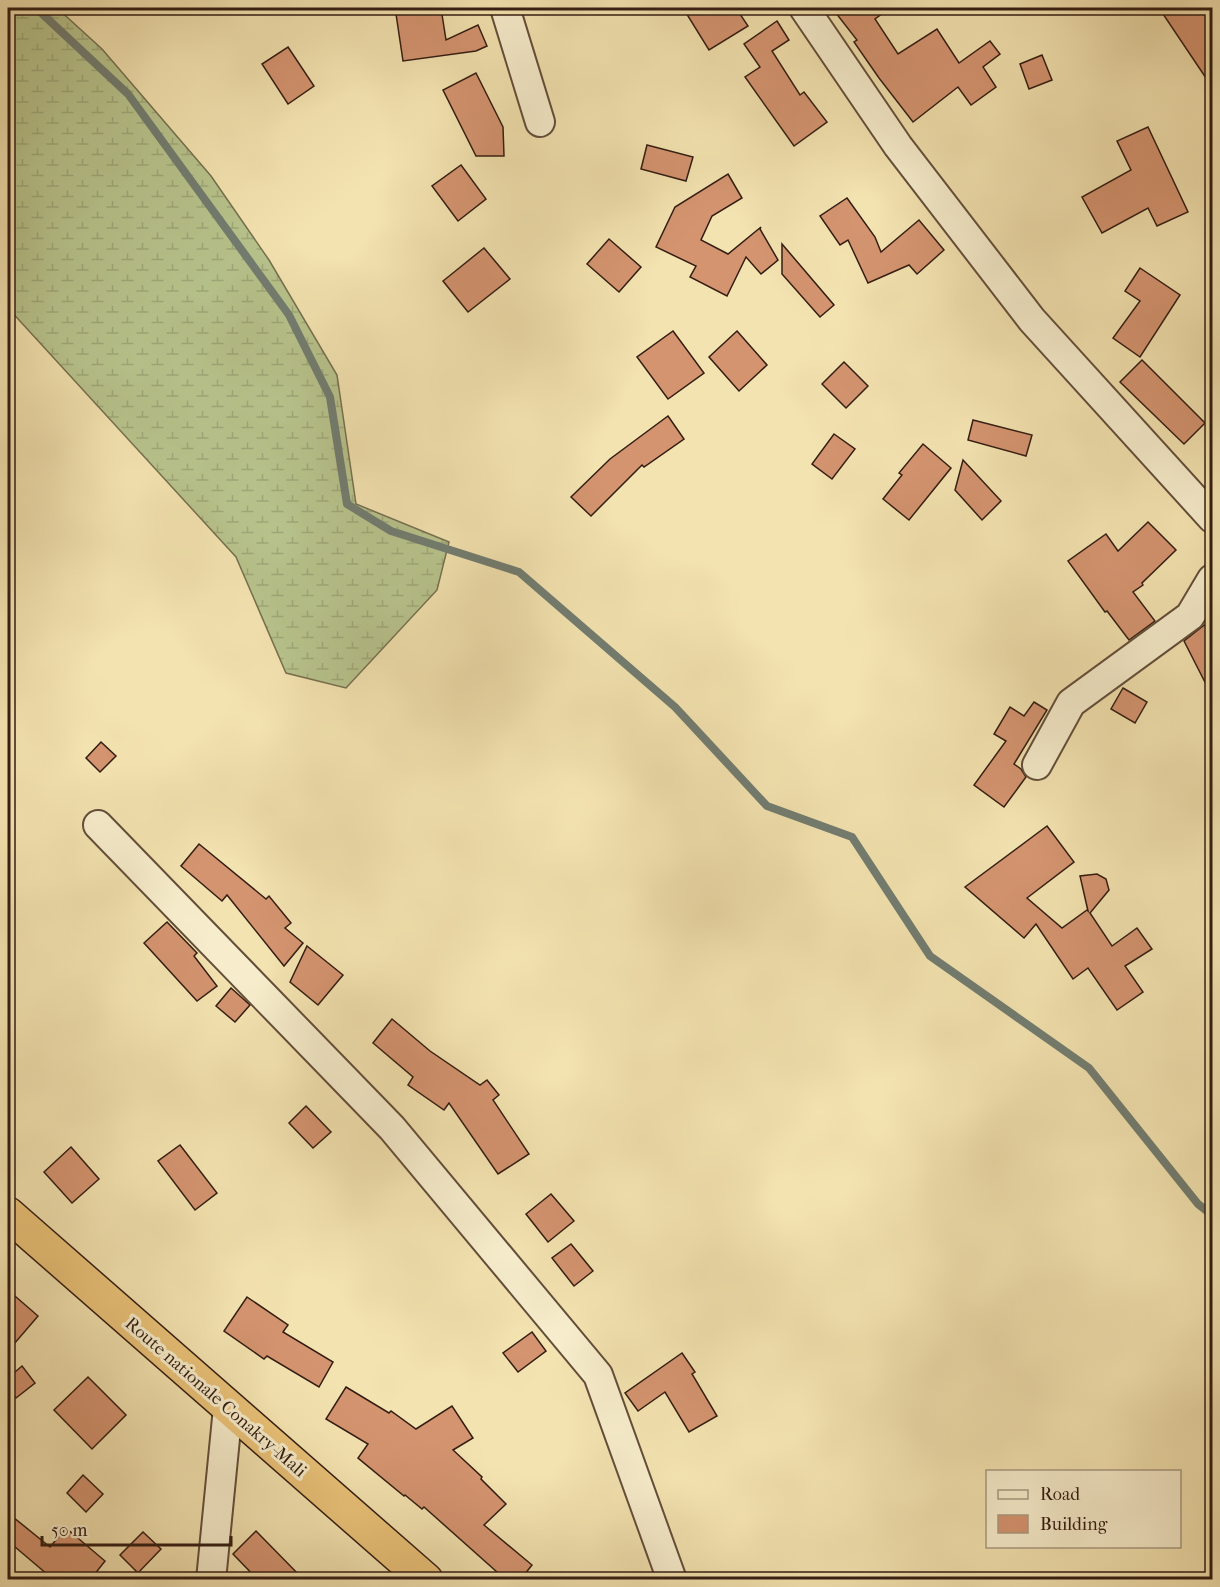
<svg xmlns="http://www.w3.org/2000/svg" width="1220" height="1587" font-family="'IM FELL French Canon',serif">
	<defs>
		<pattern id="wetland-marsh" width="20" height="14" patternUnits="userSpaceOnUse" patternTransform="scale(1.5)"><rect width="20" height="14" fill="#b8c48d"/><path d="M1 5h8M5 5V1M11 12h8M15 12V8" fill="none" stroke="#9fa879"/></pattern>
	</defs>
	<rect width="100%" height="100%" fill="#f3e3b0"/>
	<filter id="stains"><feTurbulence type="fractalNoise" baseFrequency=".00333" numOctaves="4"/><feColorMatrix values="0 0 0 0 .2 0 0 0 0 .09 0 0 0 0 .02 0 0 0 .5 -.17"/></filter>
	<radialGradient id="worn" r=".72"><stop offset=".6" stop-color="#630" stop-opacity="0"/><stop offset="1" stop-color="#630" stop-opacity=".3"/></radialGradient>
	<polygon fill="url(#wetland-marsh)" stroke="#767050" stroke-width="1.5" points="8,8 57,8 102,49 211,176 269,260 337,375 356,504 449,542 437,590 346,688 286,673 236,557 8,308"/>
	<g fill="none" stroke-linecap="round" stroke-linejoin="round">
		<polyline stroke="#727d71" stroke-width="8" points="36,8 128,94 289,315 330,397 347,504 391,531 519,572 675,707 767,806 852,837 930,956 1089,1068 1198,1204 1212,1215"/>
	</g>
	<g fill="#d49470" stroke="#331d12" stroke-width="1.5">
		<polygon points="441,8 446,40 478,25 487,46 476,51 403,61 396,14"/>
		<polygon points="683,8 736,8 748,26 709,50"/>
		<polygon points="832,8 890,8 875,19 898,54 937,29 959,63 990,41 1000,54 983,67 996,87 971,105 958,87 913,122 879,78 854,42 857,40"/>
		<polygon points="1159,8 1207,8 1212,16 1212,87"/>
		<polygon points="777,21 789,40 772,51 800,95 804,92 827,122 794,146 745,77 760,67 744,44"/>
		<polygon points="288,47 314,86 288,104 262,64"/>
		<polygon points="1042,55 1052,80 1029,89 1020,64"/>
		<polygon points="476,73 503,127 504,156 476,156 443,90"/>
		<polygon points="1148,127 1188,212 1157,226 1148,208 1102,233 1082,197 1131,170 1117,141"/>
		<polygon points="647,145 693,157 686,181 641,169"/>
		<polygon points="461,165 486,199 458,221 432,186"/>
		<polygon points="728,174 742,198 712,216 701,240 728,254 761,227 760,229 778,260 761,274 746,257 727,296 690,277 696,266 656,247 675,207"/>
		<polygon points="847,198 875,237 881,252 919,220 944,250 917,274 909,265 868,283 848,240 840,245 820,216"/>
		<polygon points="609,239 641,267 619,292 587,264"/>
		<polygon points="782,244 834,305 820,317 782,274"/>
		<polygon points="484,248 510,279 468,312 443,281"/>
		<polygon points="1140,268 1180,295 1140,357 1113,338 1140,301 1125,291"/>
		<polygon points="673,331 704,373 668,399 637,357"/>
		<polygon points="737,331 767,365 739,391 709,357"/>
		<polygon points="1142,360 1205,423 1184,444 1120,382"/>
		<polygon points="844,362 868,386 846,408 822,384"/>
		<polygon points="668,416 684,439 644,467 642,465 591,516 571,497 610,459"/>
		<polygon points="973,420 1032,435 1026,456 968,440"/>
		<polygon points="834,434 855,449 832,479 812,464"/>
		<polygon points="923,444 951,468 909,520 883,499 902,475 899,473"/>
		<polygon points="963,460 1001,501 982,520 955,490"/>
		<polygon points="1148,522 1176,550 1142,583 1143,585 1133,592 1155,621 1129,640 1107,611 1105,612 1068,561 1106,534 1118,551"/>
		<polygon points="1212,619 1212,696 1184,641"/>
		<polygon points="1123,688 1147,702 1135,723 1111,709"/>
		<polygon points="1034,702 1047,710 1014,764 1021,769 1026,777 1004,807 974,785 1006,741 994,734 1010,707 1024,716"/>
		<polygon points="101,742 116,756 100,772 86,758"/>
		<polygon points="1047,826 1074,862 1027,898 1062,928 1087,910 1088,911 1080,876 1097,874 1106,879 1109,890 1090,913 1112,946 1137,928 1152,949 1125,966 1143,992 1117,1010 1088,968 1073,979 1036,924 1024,938 965,887"/>
		<polygon points="199,844 266,899 269,896 291,923 285,928 303,943 284,966 227,895 222,901 181,866"/>
		<polygon points="167,922 197,953 194,956 217,986 197,1001 144,943"/>
		<polygon points="307,946 343,975 318,1005 290,982"/>
		<polygon points="231,988 250,1005 235,1022 216,1006"/>
		<polygon points="392,1019 430,1051 480,1085 487,1080 499,1095 493,1100 529,1154 498,1174 449,1103 444,1110 408,1085 413,1077 373,1043"/>
		<polygon points="306,1106 331,1132 313,1148 289,1123"/>
		<polygon points="180,1145 217,1193 195,1210 158,1161"/>
		<polygon points="71,1147 99,1179 72,1203 44,1172"/>
		<polygon points="551,1194 574,1221 548,1242 526,1214"/>
		<polygon points="571,1244 593,1271 574,1286 552,1258"/>
		<polygon points="8,1290 38,1316 8,1351"/>
		<polygon points="247,1297 288,1325 283,1332 333,1362 319,1387 267,1356 264,1359 224,1331"/>
		<polygon points="532,1332 546,1351 518,1372 503,1353"/>
		<polygon points="682,1353 695,1372 692,1374 717,1416 689,1432 665,1392 638,1411 625,1393"/>
		<polygon points="22,1366 35,1383 16,1398 8,1387 8,1378"/>
		<polygon points="88,1377 126,1415 92,1449 54,1410"/>
		<polygon points="346,1387 389,1413 391,1411 416,1429 452,1406 473,1438 453,1450 482,1477 481,1479 506,1504 484,1525 532,1565 520,1580 506,1580 424,1507 422,1509 405,1495 404,1496 358,1458 368,1444 326,1419"/>
		<polygon points="83,1475 103,1494 86,1512 67,1493"/>
		<polygon points="8,1513 50,1547 66,1528 105,1561 90,1580 54,1580 8,1541"/>
		<polygon points="256,1531 304,1580 258,1580 233,1554"/>
		<polygon points="143,1532 161,1549 138,1573 120,1555"/>
	</g>
	<g fill="none" stroke-linecap="round" stroke-linejoin="round">
		<defs>
			<g id="minor">
				<polyline points="505,8 540,122"/>
				<polyline points="804,8 898,146 1032,320 1212,518"/>
				<polyline points="1037,765 1071,703 1190,616 1212,579"/>
				<polyline points="98,825 392,1128 598,1375 672,1580"/>
				<polyline points="211,1580 228,1408"/>
			</g>
			<polyline id="highway" points="8,1214 426,1580"/>
		</defs>
		<use href="#minor" stroke="#634e3a" stroke-width="32"/>
		<use href="#highway" stroke="#331d12" stroke-width="36"/>
		<use href="#minor" stroke="#f7edcc" stroke-width="28"/>
		<use href="#highway" stroke="#eac278" stroke-width="33"/>
	</g>
	<g text-anchor="middle" stroke-width="6" stroke-linejoin="round" paint-order="stroke">
		<g font-size="18" fill="#331d12" stroke="#f7edcc">
			<text transform="translate(216 1397) rotate(41)" y="6">Route nationale Conakry-Mali</text>
		</g>
	</g>
	<rect width="1220" height="1587" fill="none" stroke="#f3e3b0" stroke-width="30"/>
	<rect x="9" y="9" width="1202" height="1569" fill="none" stroke="#331d12" stroke-width="3"/>
	<rect x="15" y="15" width="1190" height="1557" fill="none" stroke="#331d12" stroke-width="1.5"/>
	<rect x="986" y="1470" width="195" height="78" fill="#f7edcc" stroke="#a99a82" stroke-width="1.5"/>
	<rect x="998" y="1490" width="30" height="9" fill="#f7edcc" stroke="#a99a82" stroke-width="1.5"/>
	<text x="1040" y="1500" font-size="18" fill="#331d12">Road</text>
	<rect x="998" y="1515" width="30" height="18" fill="#d49470" stroke="#a99a82" stroke-width="1.5"/>
	<text x="1040" y="1530" font-size="18" fill="#331d12">Building</text>
	<path d="M42 1536v9h189v-9" fill="none" stroke="#331d12" stroke-width="3"/>
	<text x="51" y="1536" font-size="18" fill="#331d12" stroke="#f7edcc" stroke-width="4.5" paint-order="stroke">50 m</text>
	<rect width="100%" height="100%" filter="url(#stains)"/>
	<rect width="100%" height="100%" fill="url(#worn)"/>
</svg>
